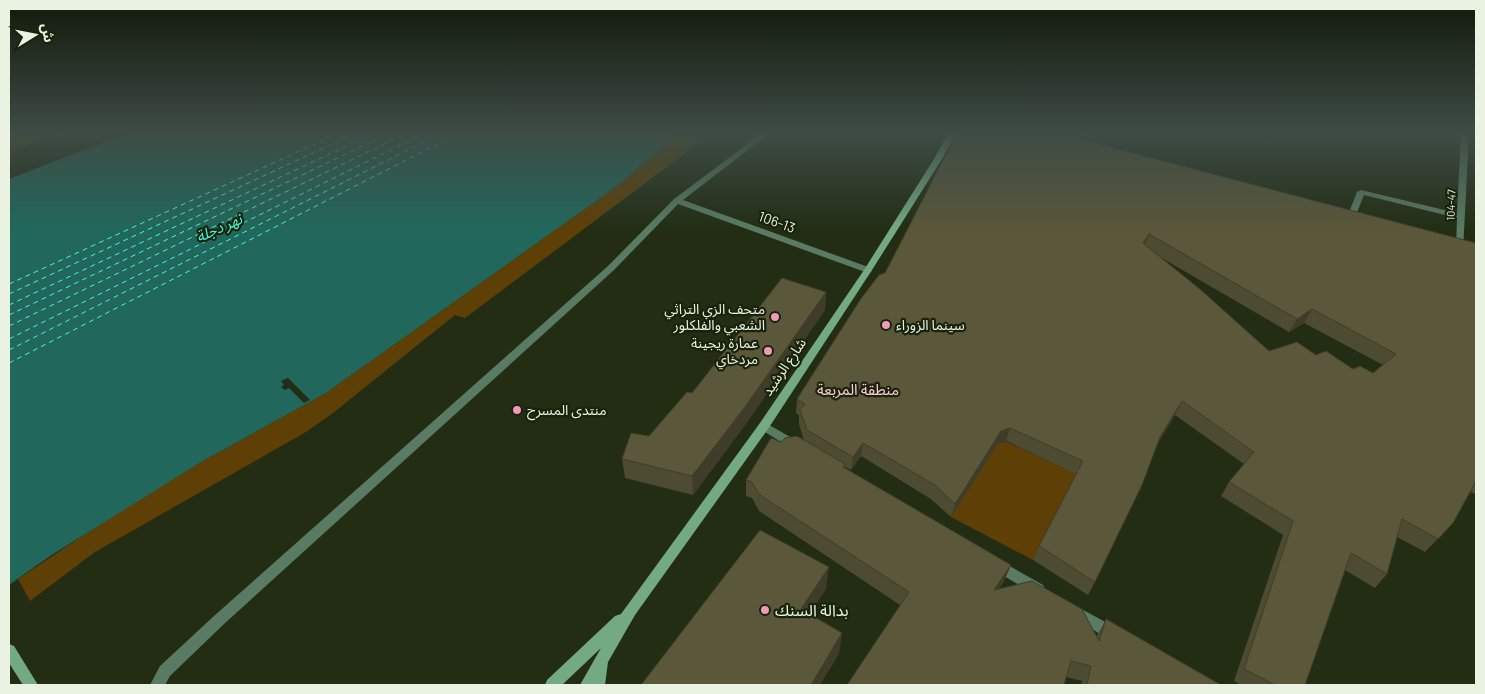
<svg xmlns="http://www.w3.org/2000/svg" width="1485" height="694" font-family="Barlow,'Noto Sans Arabic',sans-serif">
	<rect width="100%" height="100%" fill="#222d14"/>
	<g fill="#5e3f06">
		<polygon points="15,133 64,133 9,152 9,135"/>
		<polygon points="678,133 712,133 465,318 455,315 333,413 306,432 95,552 30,601 18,579 118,512 201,462 326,393 620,184"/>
		<polygon points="1000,439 1077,474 1033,560 951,517"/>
	</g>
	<polygon fill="#22675b" points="128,133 678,133 620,184 326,393 201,462 50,556 9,585 9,179"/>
	<polygon fill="#222d14" points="288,378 310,400 304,403 289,388 285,390 281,387 284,385 281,381"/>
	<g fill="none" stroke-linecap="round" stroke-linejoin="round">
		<g stroke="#40f8dc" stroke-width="1" stroke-dasharray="5 4" stroke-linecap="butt">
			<polyline points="9,284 339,133"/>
			<polyline points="9,294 356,133"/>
			<polyline points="9,305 374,133"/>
			<polyline points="9,315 390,133"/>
			<polyline points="9,326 407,133"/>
			<polyline points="9,339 425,133"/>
			<polyline points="9,350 442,133"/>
			<polyline points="9,363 459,133"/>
		</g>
		<g fill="#597b63" fill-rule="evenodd">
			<polygon points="762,133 770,133 683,200 871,268 872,270 871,272 865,272 678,204 614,270 224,624 170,676 165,685 150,685 160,666 214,616 608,266 674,199"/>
			<polygon points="1461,133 1469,133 1463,251 1460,252 1456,249 1457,218 1364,195 1354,220 1353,222 1347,222 1346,220 1357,192 1361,190 1457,213"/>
			<polygon points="764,422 799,442 801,445 799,448 795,449 791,448 760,429 758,426 760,423"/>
			<polygon points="997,559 1043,585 1045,589 1043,593 1038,595 1033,593 992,569 991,565 992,561"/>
			<polygon points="1076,606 1118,629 1120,634 1118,639 1113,640 1108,639 1071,616 1069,612 1071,608"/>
		</g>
		<g fill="#73aa84" fill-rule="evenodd">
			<polygon points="948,133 956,133 942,159 872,270 768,429 635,615 608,662 605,685 580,685 601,648 562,685 545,685 547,680 615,616 621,614 760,423 864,270 934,159"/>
			<polygon points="9,644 14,646 38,685 23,685 9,663"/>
		</g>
	</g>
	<g fill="#4d4b32" fill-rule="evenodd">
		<path d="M957 133H1083L1079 139 1476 243V494L1470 492 1453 523 1425 552 1397 537 1387 574 1375 588 1345 570 1305 685H1241L1234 681 1283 535 1221 496 1229 482 1244 464 1175 415 1158 443 1095 582 1088 595 1033 560 1039 546 1076 474 1006 441 997 445 951 517 931 499 861 456 851 470 845 467V468L1011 565 1004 581 999 589 1097 636 1106 619 1221 685H1081L1082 681 1066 677 900 605 759 511 752 498 746 496V480L781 442 804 441 799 424V415L796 413 797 399 885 273ZM1160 257 1289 332 1304 323 1383 365 1373 373 1269 351Z"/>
		<polygon points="826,292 825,310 745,425 693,495 625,478 622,459 649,436 692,393"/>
	</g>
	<g fill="#3f3d29">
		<polygon points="1078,133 1083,133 1074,144"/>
		<polygon points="1149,234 1144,247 1143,243"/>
		<polygon points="826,292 825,310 745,425 693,495 692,476"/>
		<polygon points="1312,309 1304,323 1289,332 1297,319"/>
		<polygon points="1182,401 1175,415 1153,450 1160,437"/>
		<polygon points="1010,428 1006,441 997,445 951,517 955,504 1001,431"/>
		<polygon points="863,443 861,456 851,470 853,457"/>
		<polygon points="1011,565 1004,581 989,605 994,590"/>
		<polygon points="829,567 826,589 799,630 801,609"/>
		<polygon points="842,633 839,654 820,685 811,685"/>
	</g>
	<g fill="#5a573a" stroke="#3f3d29" fill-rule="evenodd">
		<path d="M957 133H1056L1476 243V481L1453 523 1438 539 1402 519 1387 574 1351 553 1305 685H1275L1244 669 1293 521 1229 482 1254 452 1182 401 1160 437 1142 485 1095 582 1039 546 1083 461 1010 428 1001 431 955 504 935 485 863 443 853 457 807 430 800 410 805 404 797 399 860 300 879 275 885 273ZM1149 234 1297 319 1312 309 1396 354 1373 373 1360 366 1353 369 1326 351 1316 355 1297 342 1269 351 1201 290 1143 243Z"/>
		<polygon points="782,278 826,292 745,407 692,476 622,459 631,433 649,436 687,392 692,393"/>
		<polygon points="797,436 845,464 843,467 1011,565 994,590 1032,581 1082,609 1099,641 1106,619 1221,685 1087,685 1091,666 1071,661 1064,685 847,685 909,592 760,495 752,482 746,480 771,438 781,442 785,438"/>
		<polygon points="760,530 829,567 801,609 842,633 811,685 641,685"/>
	</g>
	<linearGradient id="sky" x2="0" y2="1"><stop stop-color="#13190b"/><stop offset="0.58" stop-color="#3e4c45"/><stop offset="1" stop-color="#3e4c45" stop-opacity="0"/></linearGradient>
	<rect width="1485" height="230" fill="url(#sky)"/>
	<g fill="#ef9ab8" stroke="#19230b" stroke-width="2">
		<circle cx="775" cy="317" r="5"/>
		<circle cx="886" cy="325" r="5"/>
		<circle cx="768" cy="351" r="5"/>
		<circle cx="517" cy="410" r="5"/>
		<circle cx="765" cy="610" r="5"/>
	</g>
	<g text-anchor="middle" stroke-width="4.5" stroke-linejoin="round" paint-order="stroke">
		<g font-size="11" fill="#eaf2e2" stroke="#19230b">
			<text transform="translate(1451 205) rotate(-88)" y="4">104-47</text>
		</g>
		<g font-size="14" fill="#eaf2e2" stroke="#19230b">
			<text transform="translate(777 222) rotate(20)" y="5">106-13</text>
			<text transform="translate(784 367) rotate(-56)" y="5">شارع الرشيد</text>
		</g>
		<g font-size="14" fill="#eaf2e2" stroke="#19230b" text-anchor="end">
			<text x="765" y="314">متحف الزي التراثي<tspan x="765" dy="16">الشعبي والفلكلور</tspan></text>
			<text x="896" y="330" text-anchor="start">سينما الزوراء</text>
			<text x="758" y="348">عمارة ريجينة<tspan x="758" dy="16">مردخاي</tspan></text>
			<text x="527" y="415" text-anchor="start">منتدى المسرح</text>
		</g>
		<g font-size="15" font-style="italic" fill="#40f8dc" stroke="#19230b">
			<text transform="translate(219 228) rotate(-24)" y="5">نهر دجلة</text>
		</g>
		<g font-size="15" fill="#fdcbdb" stroke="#19230b">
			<text x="858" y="395">منطقة المربعة</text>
		</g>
		<g font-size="16" fill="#eaf2e2" stroke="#19230b" text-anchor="start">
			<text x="775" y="616">بدالة السنك</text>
		</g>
	</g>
	<rect width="1485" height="694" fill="none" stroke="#eaf2e2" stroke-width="20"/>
	<g transform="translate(35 35) rotate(80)" stroke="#19230b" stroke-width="4" paint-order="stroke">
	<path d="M0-4L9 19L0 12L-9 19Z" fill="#eaf2e2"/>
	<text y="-8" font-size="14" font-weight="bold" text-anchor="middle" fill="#eaf2e2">ش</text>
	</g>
</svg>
